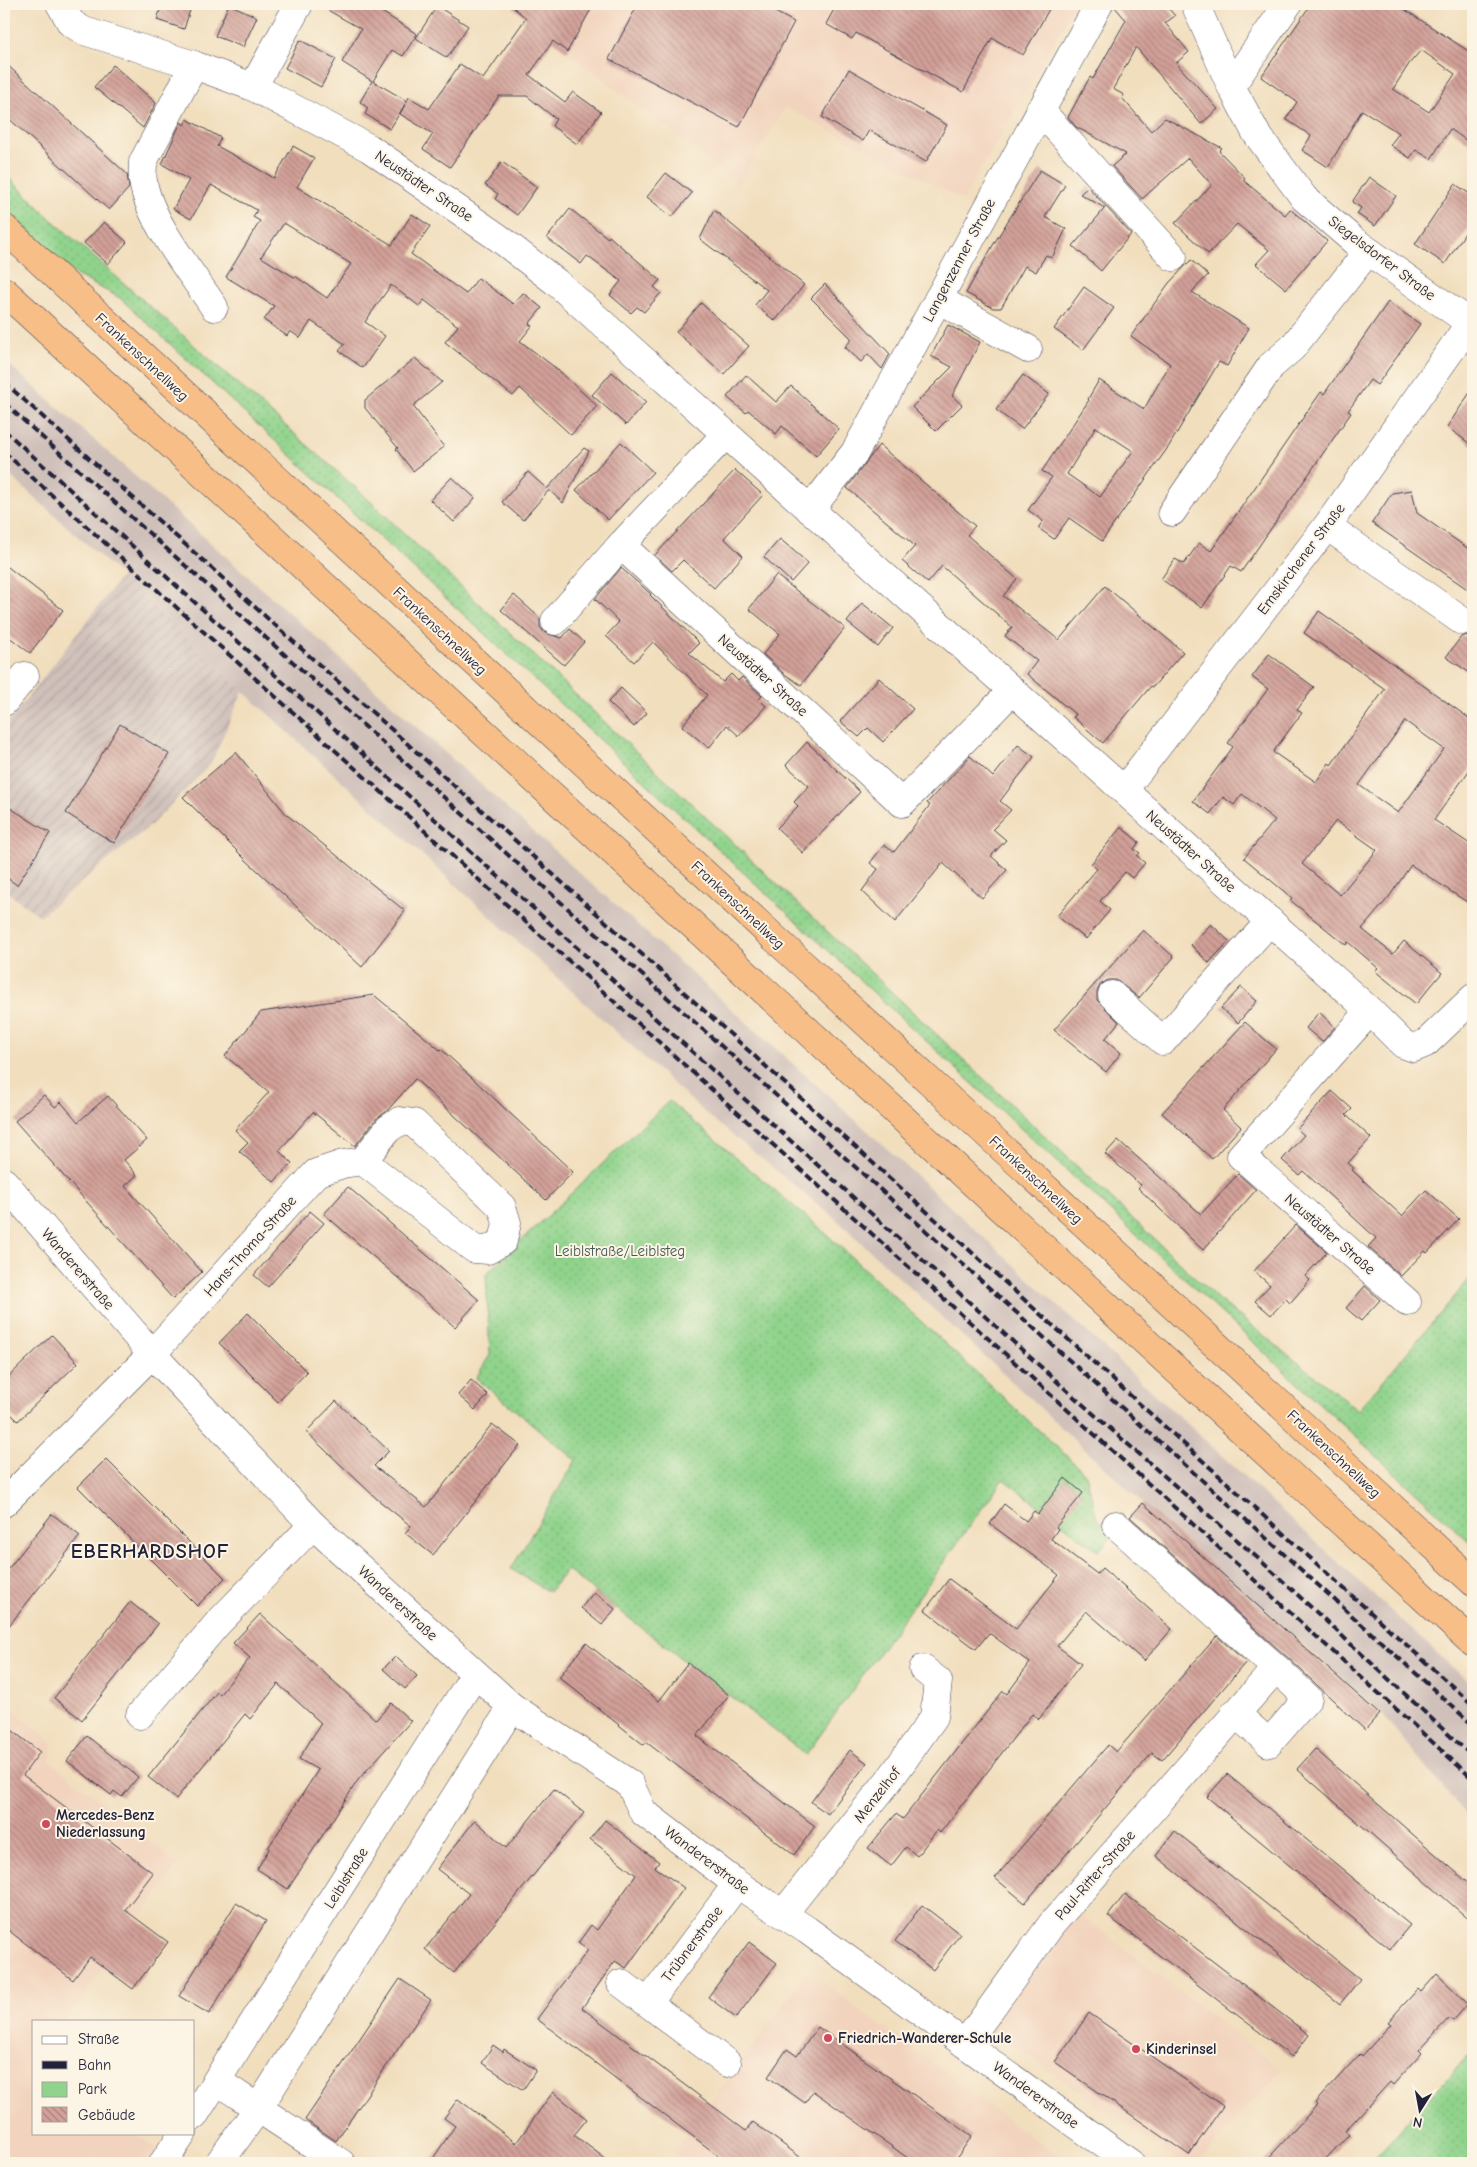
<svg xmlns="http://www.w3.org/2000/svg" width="1477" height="2167" font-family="'Comic Neue',sans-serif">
	<defs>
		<pattern id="industrial-furrows" width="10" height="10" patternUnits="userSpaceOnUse" patternTransform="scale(1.25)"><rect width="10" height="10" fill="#cfc0ba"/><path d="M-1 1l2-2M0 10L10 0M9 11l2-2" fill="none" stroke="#b1a5a1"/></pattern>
		<pattern id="green-dots" width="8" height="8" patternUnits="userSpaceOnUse" patternTransform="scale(1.25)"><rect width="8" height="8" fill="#90d38c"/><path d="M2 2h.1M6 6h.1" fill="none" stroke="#7cb57a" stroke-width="1.8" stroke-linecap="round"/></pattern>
		<pattern id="building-back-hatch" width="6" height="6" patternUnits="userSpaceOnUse" patternTransform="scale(1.25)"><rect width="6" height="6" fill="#d2a098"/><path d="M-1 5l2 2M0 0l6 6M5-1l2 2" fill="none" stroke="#aa827d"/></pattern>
	</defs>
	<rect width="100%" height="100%" fill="#fcf5e5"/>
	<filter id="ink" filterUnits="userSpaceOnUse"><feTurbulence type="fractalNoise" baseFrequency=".02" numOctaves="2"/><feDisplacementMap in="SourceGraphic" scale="10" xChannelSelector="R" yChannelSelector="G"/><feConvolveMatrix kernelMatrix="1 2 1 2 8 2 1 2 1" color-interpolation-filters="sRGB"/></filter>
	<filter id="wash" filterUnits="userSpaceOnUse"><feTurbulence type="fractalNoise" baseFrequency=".0096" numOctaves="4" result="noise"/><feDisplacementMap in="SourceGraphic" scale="20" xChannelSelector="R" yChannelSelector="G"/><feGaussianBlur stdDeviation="1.12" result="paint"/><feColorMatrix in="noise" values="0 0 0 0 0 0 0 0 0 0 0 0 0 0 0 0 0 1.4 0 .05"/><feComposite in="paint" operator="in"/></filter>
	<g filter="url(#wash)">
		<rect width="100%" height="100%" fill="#f1debd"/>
		<g fill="#f2d4be">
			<polygon points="509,4 806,4 812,7 814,4 1076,4 963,200 785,107 738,185 690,145 567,52"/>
			<polygon points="4,1703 53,1743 50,1761 179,1864 65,2021 34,2021 34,2133 134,2133 165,2154 159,2163 4,2163"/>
			<polygon points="1077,1912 1282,2070 1198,2163 1182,2163 987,2027"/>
			<polygon points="808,1971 1020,2129 1069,2163 687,2163 673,2153"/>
		</g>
		<polygon fill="url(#industrial-furrows)" points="122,576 243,691 211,763 152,824 40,916 4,890 4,728"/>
		<polygon fill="#cfc0ba" points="4,360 250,578 860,1124 1473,1686 1473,1824 1381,1713 1143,1503 837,1220 704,1112 243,691 122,576 4,470"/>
		<g fill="url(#green-dots)" stroke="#597a64">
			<polygon points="4,173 52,220 357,489 1219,1300 1358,1410 1473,1275 1473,1545 120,298 76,275 4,208"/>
			<polygon points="669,1101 822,1230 1086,1474 1097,1519 1114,1535 1098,1551 1003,1479 806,1755 567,1570 549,1592 511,1569 576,1460 476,1378 490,1355 486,1274"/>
			<polygon points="1473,2050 1473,2163 1371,2163"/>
		</g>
		<g id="blocks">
			<g fill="url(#building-back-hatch)" fill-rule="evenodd">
				<polygon points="162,4 192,4 184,29 157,20"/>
				<polygon points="229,4 257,17 243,47 215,36"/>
				<polygon points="317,4 369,4 417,34 403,56 392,50 373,81 407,101 390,129 365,114 368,108 360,102 372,81 342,62 361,29"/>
				<polygon points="509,4 594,4 567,52 553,41 529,75 565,102 573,92 601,112 577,144 552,126 556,119 527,96 499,96 450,167 423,149 433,134 400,114 409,97 429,109 460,64 483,79 526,18"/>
				<polygon points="638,4 760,4 794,22 739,127 609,59"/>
				<polygon points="837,4 1052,4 1023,55 992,38 963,92 856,33 852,39 826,24"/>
				<polygon points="1115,4 1165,4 1175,16 1165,23 1189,52 1176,63 1218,109 1201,124 1136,47 1113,89 1124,95 1122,98 1151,131 1165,118 1222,148 1219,151 1245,178 1243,180 1285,215 1290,209 1327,241 1286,289 1256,264 1269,250 1237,224 1208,254 1175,223 1212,185 1188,158 1142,199 1112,166 1126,154 1076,127 1068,117 1090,77 1093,79 1126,20 1114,6"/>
				<path d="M1311 4H1396L1470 52 1473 47V145L1450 129 1431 159 1416 150 1410 158 1390 145 1399 133 1362 110 1328 167 1302 150 1311 136 1286 119 1297 102 1261 77ZM1421 50 1455 74 1429 112 1393 89 1409 64Z"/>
				<polygon points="437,6 468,26 447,58 416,38"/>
				<polygon points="300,40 336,59 321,87 285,68"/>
				<polygon points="4,62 127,174 129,188 109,210 4,114"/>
				<polygon points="113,65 156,103 143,128 94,87"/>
				<polygon points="849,69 947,125 926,162 869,130 863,141 822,117"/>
				<path d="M187 119 221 138 217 146 274 178 293 146 314 158 297 187 392 245 412 214 430 226 411 254 466 294 478 278 513 304 523 293 542 308 529 324 532 326 520 341 557 369 597 406 571 435 520 388 513 396 445 342 458 326 424 300 419 306 391 285 365 322 385 336 363 368 339 351 345 344 311 321 300 338 290 331 287 336 264 320 274 306 226 277 260 221 253 217 257 210 211 185 191 219 173 209 189 180 162 164 181 122 184 125ZM284 223 351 264 327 298 295 276 294 277 261 257Z"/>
				<polygon points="502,162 537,187 517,215 495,199 498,194 485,185"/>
				<polygon points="1040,170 1065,185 1045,217 1066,229 1052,258 1046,255 1036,272 1025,266 1001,308 993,308 966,293 996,240"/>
				<polygon points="666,173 692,193 672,217 647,197"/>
				<polygon points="1369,177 1396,196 1375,226 1357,214 1361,208 1352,202"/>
				<polygon points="1455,184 1473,196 1473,221 1445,264 1415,244"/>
				<polygon points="1088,187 1131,234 1101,271 1073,246 1105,208 1080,194"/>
				<polygon points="570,209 608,238 609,236 660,280 654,287 661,293 644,312 637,307 631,313 610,295 621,281 587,256 581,264 547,238"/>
				<polygon points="714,210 804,285 775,321 755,305 767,290 700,239"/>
				<polygon points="104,222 127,242 108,264 84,243"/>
				<path d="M1191 260 1208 275 1192 292 1249 328 1227 366 1219 362 1169 446 1102 541 1069 518 1054 539 1038 528 1043 521 1028 510 1052 477 1042 471 1089 400 1088 399 1099 380 1144 409 1170 364 1131 336 1169 283ZM1096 427 1133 451 1100 497 1067 474Z"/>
				<polygon points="825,284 890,354 882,369 868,354 861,362 845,347 852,339 811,298"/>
				<polygon points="1084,287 1114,308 1083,350 1054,329"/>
				<polygon points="1388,302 1420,324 1377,385 1370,380 1348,411 1351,413 1241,572 1231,566 1202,608 1161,579 1175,559 1184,564 1199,543 1211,551 1321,392 1324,394"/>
				<polygon points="701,303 749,346 724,374 676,332"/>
				<polygon points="948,325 980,342 952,396 962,405 936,431 912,407 952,367 931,356"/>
				<polygon points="415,358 442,382 413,406 444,447 413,471 396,449 398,448 365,408 365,400"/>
				<polygon points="612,372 646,402 626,425 592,395"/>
				<polygon points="746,375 776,402 791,386 839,429 816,456 782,426 776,434 748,410 746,413 727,397"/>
				<polygon points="1023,375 1049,394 1022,429 996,410"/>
				<polygon points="1473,388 1473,446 1447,427"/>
				<polygon points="621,442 653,472 608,520 576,490"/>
				<polygon points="879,445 975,526 967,535 1017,579 1003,596 1059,640 1105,586 1183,652 1153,687 1151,686 1103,743 1073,717 1076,715 1027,674 1037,661 1005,636 1012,627 942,566 928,583 902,561 915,546 847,488"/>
				<polygon points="584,448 589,451 563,503 549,490 523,520 502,502 528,472 547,489"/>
				<polygon points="735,470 763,495 724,538 743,556 714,588 683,560 672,571 655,555"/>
				<polygon points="452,477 475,498 454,522 430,500"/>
				<polygon points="1412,490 1417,513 1473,552 1473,593 1372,523 1392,493"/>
				<polygon points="780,539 808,563 791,582 764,557"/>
				<polygon points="4,564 63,610 30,653 4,633"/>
				<polygon points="621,568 651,594 650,595 699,643 689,653 723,682 731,674 738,681 742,677 762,696 759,699 766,706 739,736 727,725 709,748 682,726 707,695 653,642 634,662 606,636 619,622 595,599"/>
				<polygon points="776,575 845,628 801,685 783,673 763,654 780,634 749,609"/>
				<polygon points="514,595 540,618 540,627 545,633 562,638 570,629 584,642 564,665 501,610"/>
				<polygon points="862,603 893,628 878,647 847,622"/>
				<path d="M1319 611 1473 721V765L1434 820 1473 846V906L1411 865 1389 897 1362 929 1393 954 1404 941 1442 973 1416 1004 1375 971 1378 968 1348 942 1346 945 1290 900 1292 898 1244 858 1275 820 1242 794 1234 805 1223 797 1210 814 1193 801 1233 747 1228 743 1268 689 1252 677 1269 654 1314 687 1297 710 1302 713 1273 752 1316 782 1329 763 1331 765 1385 689 1304 633ZM1405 721 1444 749 1398 813 1359 785ZM1336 821 1377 850 1340 895 1302 864Z"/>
				<polygon points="1473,631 1473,675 1446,657 1461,637 1468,635"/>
				<polygon points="879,678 913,709 883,742 868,728 859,737 840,721"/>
				<polygon points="621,688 647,713 634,727 608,702"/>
				<polygon points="120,724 169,754 114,843 66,813"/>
				<polygon points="807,742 860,792 803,853 777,828 798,806 794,802 809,786 786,765"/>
				<polygon points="1018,745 1034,757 1000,801 1011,810 993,829 1006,840 991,856 1007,870 982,898 943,863 895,922 862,891 878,869 870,863 884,845 894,852 930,805 927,803 970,756 993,777"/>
				<polygon points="236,752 287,815 405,911 362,967 246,860 183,797"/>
				<polygon points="4,804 50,833 17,885 4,876"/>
				<polygon points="1121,827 1139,842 1134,849 1140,853 1137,856 1145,863 1132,878 1125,872 1100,901 1110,910 1086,939 1057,916 1097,869 1091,864"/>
				<polygon points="1211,924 1229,941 1209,963 1191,945"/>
				<polygon points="1143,930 1174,957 1139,998 1116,980 1108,980 1100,985 1097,992 1097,1000 1119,1022 1105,1039 1121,1053 1106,1072 1054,1030"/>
				<polygon points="1241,987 1257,1001 1238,1023 1221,1008"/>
				<polygon points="374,995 440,1050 441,1049 573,1172 546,1200 415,1079 386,1112 376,1119 355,1146 313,1112 279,1151 292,1163 274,1182 239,1151 248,1142 235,1130 269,1092 225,1056 261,1012"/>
				<polygon points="1319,1012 1335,1027 1322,1042 1306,1028"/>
				<polygon points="1245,1022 1276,1049 1223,1110 1241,1127 1212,1159 1162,1113"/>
				<polygon points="1332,1091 1352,1109 1346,1115 1371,1138 1348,1163 1354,1168 1352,1170 1402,1216 1426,1190 1459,1219 1427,1253 1425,1251 1401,1276 1368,1247 1376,1238 1303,1171 1299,1175 1282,1160 1304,1135 1297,1129"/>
				<polygon points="44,1095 55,1107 61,1102 78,1122 108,1096 147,1140 124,1160 137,1175 125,1186 202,1272 173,1299 15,1121"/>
				<polygon points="1118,1140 1201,1214 1238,1174 1256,1190 1203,1250 1138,1188 1141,1185 1105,1154"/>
				<polygon points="348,1187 479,1300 455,1327 324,1214"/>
				<polygon points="310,1211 324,1223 268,1287 254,1275"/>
				<polygon points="1296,1225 1327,1252 1305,1276 1310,1280 1290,1303 1286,1299 1271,1315 1255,1301 1270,1285 1254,1271"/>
				<polygon points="1365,1286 1380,1300 1361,1321 1346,1308"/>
				<polygon points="248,1313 307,1372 278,1402 219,1343"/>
				<polygon points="52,1335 78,1363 18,1421 4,1407 4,1381"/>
				<polygon points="471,1380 488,1395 475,1410 458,1395"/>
				<polygon points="336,1401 389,1451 374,1466 426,1507 492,1424 520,1445 433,1555 405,1533 411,1526 377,1499 306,1432"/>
				<polygon points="106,1459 225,1578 197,1606 78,1487"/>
				<polygon points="1065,1478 1083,1493 1056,1527 1058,1529 1051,1539 1097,1574 1102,1568 1172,1629 1144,1661 1086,1611 1057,1646 1081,1664 1039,1719 1032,1714 940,1833 937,1830 917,1856 906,1847 891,1866 868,1848 896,1814 903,1819 1003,1691 1007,1694 1030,1663 989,1633 976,1649 925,1610 949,1579 1016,1629 1059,1575 990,1524 1004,1504 1026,1521 1034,1511 1038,1514"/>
				<polygon points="1143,1503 1379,1714 1365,1730 1286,1656 1130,1517"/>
				<polygon points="52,1514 80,1536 4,1632 4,1574"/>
				<polygon points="594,1592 615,1609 602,1625 581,1608"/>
				<polygon points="130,1602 158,1624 82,1720 54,1698"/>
				<polygon points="260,1614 376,1720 391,1703 411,1721 358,1780 288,1889 257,1869 269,1849 268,1848 318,1770 299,1759 321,1723 278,1684 250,1719 245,1714 176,1799 148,1777 217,1692 220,1694 250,1658 233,1643"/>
				<polygon points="1217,1636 1246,1662 1162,1760 1152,1753 1025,1903 995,1878 1108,1745 1116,1752"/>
				<polygon points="586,1643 659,1701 688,1663 729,1695 697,1736 815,1826 794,1855 646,1742 644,1745 559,1677"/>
				<polygon points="396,1656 417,1676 405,1689 383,1669"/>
				<polygon points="4,1724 40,1752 23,1775 153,1873 125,1910 168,1942 133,1989 90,1957 73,1980 4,1927"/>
				<polygon points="87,1736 138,1777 122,1797 114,1791 111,1795 67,1761"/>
				<polygon points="1315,1749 1473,1887 1473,1923 1297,1769"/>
				<polygon points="850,1750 867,1763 828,1814 811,1802"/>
				<polygon points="1227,1774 1410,1925 1390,1949 1207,1797"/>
				<polygon points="554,1789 584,1813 454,1973 425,1949 469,1894 437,1869 475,1820 506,1848"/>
				<polygon points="605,1820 659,1862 655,1867 684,1888 626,1968 615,1961 582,2008 746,2131 753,2122 808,2163 728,2163 537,2019 588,1950 578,1943 591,1925 597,1930 636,1875 590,1839"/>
				<polygon points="1175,1831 1360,1979 1340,2004 1156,1856"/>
				<polygon points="1125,1894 1309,2035 1292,2057 1108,1916"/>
				<polygon points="236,1903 266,1921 209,2014 179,1996"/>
				<polygon points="922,1905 960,1934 933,1970 895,1941"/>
				<polygon points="749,1942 777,1963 736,2018 708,1997"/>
				<polygon points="1437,1974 1468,2004 1453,2021 1449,2018 1433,2035 1419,2050 1422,2053 1393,2085 1390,2082 1345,2131 1349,2134 1322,2163 1264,2163 1317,2105 1315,2103 1322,2095 1360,2054 1362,2056 1391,2024 1388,2022 1395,2014 1418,1989 1421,1992"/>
				<polygon points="400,1979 431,2000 336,2141 305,2120"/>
				<polygon points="1089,2013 1223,2106 1189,2155 1055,2062"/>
				<polygon points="818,2027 972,2136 953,2163 915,2163 813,2091 805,2103 768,2077 787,2049 797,2056"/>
				<polygon points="493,2045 503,2052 504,2049 536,2070 523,2090 482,2063"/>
				<polygon points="553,2092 587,2119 574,2135 611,2163 430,2163 455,2126 444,2118 458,2099 516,2143"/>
			</g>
		</g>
	</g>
	<g filter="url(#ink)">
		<use href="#blocks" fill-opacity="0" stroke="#413e4e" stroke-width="1"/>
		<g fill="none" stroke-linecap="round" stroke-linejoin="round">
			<defs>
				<g id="minor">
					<polyline points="60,4 71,23 84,31 194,65 253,87 369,148 499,238 556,282 602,323 1370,1011 1403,1044 1414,1048 1426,1043 1473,998"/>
					<polyline points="1195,4 1231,86 1256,133 1304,198 1354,241 1473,325"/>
					<path d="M194 65 143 162C143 168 142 175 143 181 149 221 191 272 214 307"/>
					<polyline points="1231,86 1288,4"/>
					<polyline points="253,87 299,4"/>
					<polyline points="1040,110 1173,257"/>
					<polyline points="938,299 1028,349"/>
					<polyline points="726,434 621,545 902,803 1012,691"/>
					<polyline points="810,510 855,452 1099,4"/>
					<polyline points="1172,512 1271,366 1292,348 1368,251"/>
					<polyline points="1327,526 1462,621"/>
					<polyline points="555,621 621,545"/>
					<polyline points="4,702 25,676"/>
					<polyline points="1124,790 1327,526 1470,323"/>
					<polyline points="1112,995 1163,1041 1270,921"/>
					<polyline points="1370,1011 1241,1156 1407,1302"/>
					<polyline points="4,1182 152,1354 313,1525 512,1707 630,1784 643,1812 737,1884 807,1930 1130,2163"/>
					<polyline points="4,1503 152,1354 316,1173 343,1164 363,1161 474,1249 488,1250 503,1241 507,1223 502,1207 414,1123 400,1121 388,1129 363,1161"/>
					<polyline points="1116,1525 1276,1668"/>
					<polyline points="140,1715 217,1624 313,1525"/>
					<polyline points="783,1914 893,1775 934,1717 938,1681 923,1669"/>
					<polyline points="621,1983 727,2063"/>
					<polyline points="648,2003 737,1884"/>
					<polyline points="965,2044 1051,1925 1276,1668 1308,1698 1269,1743 1235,1713"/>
					<polyline points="217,2081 341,2163"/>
					<polyline points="194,2116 475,1674"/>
					<polyline points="163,2163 183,2133"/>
					<polyline points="219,2163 259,2107 512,1707"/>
				</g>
				<g id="highway">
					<polyline points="4,228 1473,1582"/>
					<polyline points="4,291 1473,1643"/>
				</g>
			</defs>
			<use href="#minor" stroke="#413e4e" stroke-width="29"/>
			<use href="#highway" stroke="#413e4e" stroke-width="29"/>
			<use href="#minor" stroke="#fff" stroke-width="28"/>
			<use href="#highway" stroke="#f7be88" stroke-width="28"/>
			<g stroke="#22223b" stroke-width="4" stroke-dasharray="8 4" stroke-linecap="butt">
				<polyline points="4,382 605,921 1473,1705"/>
				<polyline points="4,403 738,1061 1473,1725"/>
				<polyline points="4,430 1072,1395 1261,1561 1473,1757"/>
				<polyline points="4,452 1062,1405 1473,1779"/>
			</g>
		</g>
	</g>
	<g fill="#d1495b" stroke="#fcf5e5" stroke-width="2">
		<circle cx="46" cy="1824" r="5"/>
		<circle cx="828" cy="2038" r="5"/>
		<circle cx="1136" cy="2049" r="5"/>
	</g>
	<g text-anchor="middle" stroke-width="4" stroke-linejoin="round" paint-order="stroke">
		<g font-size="15" fill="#22223b" stroke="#fcf5e5">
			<text transform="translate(424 186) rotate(34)" y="5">Neustädter Straße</text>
			<text transform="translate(1382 258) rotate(37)" y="5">Siegelsdorfer Straße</text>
			<text transform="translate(959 260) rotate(-62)" y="5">Langenzenner Straße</text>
			<text transform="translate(142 357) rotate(43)" y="5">Frankenschnellweg</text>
			<text transform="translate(1301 559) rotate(-53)" y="5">Emskirchener Straße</text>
			<text transform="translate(440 631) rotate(43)" y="5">Frankenschnellweg</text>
			<text transform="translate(763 675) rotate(42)" y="5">Neustädter Straße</text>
			<text transform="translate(1191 851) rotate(42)" y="5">Neustädter Straße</text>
			<text transform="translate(738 905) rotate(43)" y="5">Frankenschnellweg</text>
			<text transform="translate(1036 1180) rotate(43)" y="5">Frankenschnellweg</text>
			<text transform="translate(1330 1234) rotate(41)" y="5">Neustädter Straße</text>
			<text transform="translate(250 1246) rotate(-48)" y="5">Hans-Thoma-Straße</text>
			<text transform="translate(78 1269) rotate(49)" y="5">Wandererstraße</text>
			<text transform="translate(1334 1454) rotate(43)" y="5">Frankenschnellweg</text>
			<text transform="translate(398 1603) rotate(43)" y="5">Wandererstraße</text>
			<text transform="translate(877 1795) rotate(-52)" y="5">Menzelhof</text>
			<text transform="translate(707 1860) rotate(37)" y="5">Wandererstraße</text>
			<text transform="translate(1095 1875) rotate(-49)" y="5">Paul-Ritter-Straße</text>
			<text transform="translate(346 1878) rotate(-58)" y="5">Leiblstraße</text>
			<text transform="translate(692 1944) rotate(-53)" y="5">Trübnerstraße</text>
			<text transform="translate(1036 2095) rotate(36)" y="5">Wandererstraße</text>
		</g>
		<g font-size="15" fill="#435753" stroke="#fcf5e5">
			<text x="620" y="1256">Leiblstraße/Leiblsteg</text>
		</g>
		<g font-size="15" font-weight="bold" fill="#22223b" stroke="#fcf5e5" text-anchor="start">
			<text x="56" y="1820">Mercedes-Benz<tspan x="56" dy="17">Niederlassung</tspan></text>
			<text x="838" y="2043">Friedrich-Wanderer-Schule</text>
			<text x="1146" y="2054">Kinderinsel</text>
		</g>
		<g font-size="20" font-weight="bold" letter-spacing="1" fill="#22223b" stroke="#fcf5e5">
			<text x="150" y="1558">EBERHARDSHOF</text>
		</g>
	</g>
	<rect width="1477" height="2167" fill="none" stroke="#fcf5e5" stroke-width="20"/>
	<rect x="32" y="2020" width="162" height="115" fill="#fcf5e5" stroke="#a5a1a1"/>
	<rect x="42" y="2036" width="25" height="8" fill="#ffffff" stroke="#a5a1a1"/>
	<text x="78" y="2044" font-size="15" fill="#22223b">Straße</text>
	<rect x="42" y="2061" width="25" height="8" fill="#22223b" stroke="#a5a1a1"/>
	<text x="78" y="2070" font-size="15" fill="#22223b">Bahn</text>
	<rect x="42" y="2082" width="25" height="15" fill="#90d38c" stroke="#a5a1a1"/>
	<text x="78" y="2094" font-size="15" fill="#22223b">Park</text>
	<rect x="42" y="2107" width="25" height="15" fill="url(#building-back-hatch)" stroke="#a5a1a1"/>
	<text x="78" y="2120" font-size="15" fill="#22223b">Gebäude</text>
	<g transform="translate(1420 2110) rotate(191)" stroke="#fcf5e5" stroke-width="4" paint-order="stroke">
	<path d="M0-4L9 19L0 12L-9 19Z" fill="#22223b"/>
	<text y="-8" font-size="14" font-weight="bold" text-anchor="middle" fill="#22223b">N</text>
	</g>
</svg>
